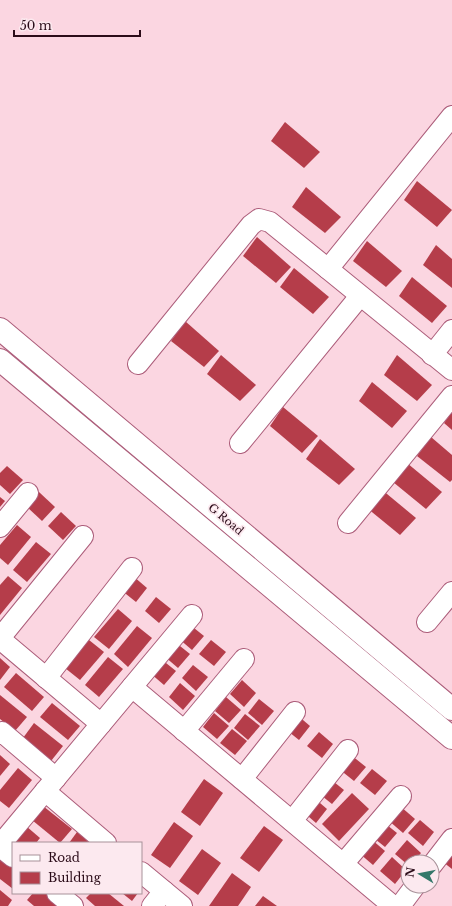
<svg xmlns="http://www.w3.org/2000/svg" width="452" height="906" font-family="'Libre Baskerville',serif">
	<rect width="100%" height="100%" fill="#fbd6e1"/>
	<g fill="#b53d4a">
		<polygon points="285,122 320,152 304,168 271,141"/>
		<polygon points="417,181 452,210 437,227 404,200"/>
		<polygon points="306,187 341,217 325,233 292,207"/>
		<polygon points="257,237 291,267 276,283 243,256"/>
		<polygon points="367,241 402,271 386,287 353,261"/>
		<polygon points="436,245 452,259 452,288 423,265"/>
		<polygon points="294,268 329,297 313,314 280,287"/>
		<polygon points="412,277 447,306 432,323 399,296"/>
		<polygon points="185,321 219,351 204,367 171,341"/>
		<polygon points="221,355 256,385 240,401 207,374"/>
		<polygon points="397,355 432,385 417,401 384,375"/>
		<polygon points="372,382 407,411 392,428 359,401"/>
		<polygon points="283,407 318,436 302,453 270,426"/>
		<polygon points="452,412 452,430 444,423"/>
		<polygon points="431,437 452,455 452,480 450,482 417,456"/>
		<polygon points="320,439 355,469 339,485 306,459"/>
		<polygon points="407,463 442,492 426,509 393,482"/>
		<polygon points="7,466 23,480 10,494 0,485 0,473"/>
		<polygon points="381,489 416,518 400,535 367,508"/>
		<polygon points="39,492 55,507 42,521 26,506"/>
		<polygon points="0,497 5,501 0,507"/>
		<polygon points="61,512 76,526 63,540 48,526"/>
		<polygon points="17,525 31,537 8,565 0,558 0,545"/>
		<polygon points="36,542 51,554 27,582 13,570"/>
		<polygon points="8,576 22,588 0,615 0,585"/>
		<polygon points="133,576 147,588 136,602 121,590"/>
		<polygon points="156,597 171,609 159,623 145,611"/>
		<polygon points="118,609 132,621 109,649 94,637"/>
		<polygon points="189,624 204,636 192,650 178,638"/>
		<polygon points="137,626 152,638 128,667 114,654"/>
		<polygon points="89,640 104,652 80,680 65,668"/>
		<polygon points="211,640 226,652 214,666 199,654"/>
		<polygon points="175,642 190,654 178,668 164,656"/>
		<polygon points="108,657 123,669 99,697 85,685"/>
		<polygon points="0,658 10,667 0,680"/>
		<polygon points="161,659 176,671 164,685 150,673"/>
		<polygon points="193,665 208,677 196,691 182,678"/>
		<polygon points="16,673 44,697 32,711 4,687"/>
		<polygon points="242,680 256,693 244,707 230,694"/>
		<polygon points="180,683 195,696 183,710 169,697"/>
		<polygon points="0,695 27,717 15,731 0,719"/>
		<polygon points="226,697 241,710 229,723 215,711"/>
		<polygon points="259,699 274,711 262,725 248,713"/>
		<polygon points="52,703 80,726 68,740 40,717"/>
		<polygon points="214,713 229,726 217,739 203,727"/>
		<polygon points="245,714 260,726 248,740 234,728"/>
		<polygon points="296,714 310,726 299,740 284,728"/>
		<polygon points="34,723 63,746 51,761 23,738"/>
		<polygon points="232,729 247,741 235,755 220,743"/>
		<polygon points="319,732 333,744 322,758 307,746"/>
		<polygon points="0,755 10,764 0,776"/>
		<polygon points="351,755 366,767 354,781 339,769"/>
		<polygon points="18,768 32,780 9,808 0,801 0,790"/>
		<polygon points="372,769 387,781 375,795 360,783"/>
		<polygon points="329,778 344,790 332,804 317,792"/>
		<polygon points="204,779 223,793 200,826 181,812"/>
		<polygon points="352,793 369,809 339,841 322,824"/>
		<polygon points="313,797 327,809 316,823 301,810"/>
		<polygon points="43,806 72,829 60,843 32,820"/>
		<polygon points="400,806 415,819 403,833 388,820"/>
		<polygon points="420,820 434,832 423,846 408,833"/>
		<polygon points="382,821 397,833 385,847 370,835"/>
		<polygon points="174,822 193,836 170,868 151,855"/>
		<polygon points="26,826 40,838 36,843 17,843 14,841"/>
		<polygon points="264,826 283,840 259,872 240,858"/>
		<polygon points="77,832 90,843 69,843"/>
		<polygon points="371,839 385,851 373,865 359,853"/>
		<polygon points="407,840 421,853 414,862 408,862 408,865 395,854"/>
		<polygon points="202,849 221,863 198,895 179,881"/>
		<polygon points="452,852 452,869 443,862"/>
		<polygon points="0,857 13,866 13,889 0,879"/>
		<polygon points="392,857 406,870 395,884 380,871"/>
		<polygon points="232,873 251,887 238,906 209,906"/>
		<polygon points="0,890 12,900 8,906 0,906"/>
		<polygon points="33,893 48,893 63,906 34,906 27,900"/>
		<polygon points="91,893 108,893 124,906 95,906 86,898"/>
		<polygon points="122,893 138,893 132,901"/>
		<polygon points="263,896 277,906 255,906"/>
	</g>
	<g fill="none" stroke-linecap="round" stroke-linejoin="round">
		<defs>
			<g id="minor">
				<polyline points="452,116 328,269 452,370"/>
				<polyline points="432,355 452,330"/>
				<polyline points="138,364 251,225 259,219 270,222 328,269"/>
				<polyline points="240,443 360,296"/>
				<polyline points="348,523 452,396"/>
				<polyline points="0,527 28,493"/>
				<polyline points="427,622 452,592"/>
				<polyline points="0,638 83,536"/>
				<polyline points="0,639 101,724"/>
				<polyline points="46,678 132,568"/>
				<polyline points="132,687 393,906"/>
				<polyline points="184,731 244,659"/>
				<polyline points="0,734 2,732 56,778"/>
				<polyline points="242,779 295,712"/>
				<polyline points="45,791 106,843"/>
				<polyline points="292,821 348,750"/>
				<polyline points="0,845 192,615"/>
				<polyline points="0,847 13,857"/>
				<polyline points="343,864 401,796"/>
				<polyline points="432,865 452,839"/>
				<polyline points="141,872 182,906"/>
				<polyline points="57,893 73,906"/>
				<polyline points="152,906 164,891"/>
				<polyline points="400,906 415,886"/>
			</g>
			<g id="tertiary">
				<polyline points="0,329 452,709"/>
				<polyline points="0,360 452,738"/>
			</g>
		</defs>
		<use href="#minor" stroke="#ac5d7a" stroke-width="22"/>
		<use href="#tertiary" stroke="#ac5d7a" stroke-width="24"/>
		<use href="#minor" stroke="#fff" stroke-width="20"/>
		<use href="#tertiary" stroke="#fff" stroke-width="22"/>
	</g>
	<g text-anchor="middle" stroke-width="3.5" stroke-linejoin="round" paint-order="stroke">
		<g font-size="11" fill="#2b0c19" stroke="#fce9ef">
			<text transform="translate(226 519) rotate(40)" y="4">G Road</text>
		</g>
	</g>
	<rect x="12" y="842" width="130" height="52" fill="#fce9ef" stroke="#a89199"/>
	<rect x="20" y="855" width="20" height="6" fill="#ffffff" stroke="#a89199"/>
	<text x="48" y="862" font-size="12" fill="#2b0c19">Road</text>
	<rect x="20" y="872" width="20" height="12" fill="#b53d4a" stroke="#a89199"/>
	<text x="48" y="882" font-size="12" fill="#2b0c19">Building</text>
	<g transform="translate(420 874) rotate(280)"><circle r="19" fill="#fce9ef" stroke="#a89199"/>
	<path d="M0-3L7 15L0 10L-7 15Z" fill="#34786a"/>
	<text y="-6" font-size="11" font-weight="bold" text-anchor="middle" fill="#2b0c19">N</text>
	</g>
	<path d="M14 30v6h126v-6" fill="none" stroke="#2b0c19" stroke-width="2"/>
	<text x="20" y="30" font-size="12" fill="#2b0c19" stroke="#fce9ef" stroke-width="3" paint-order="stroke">50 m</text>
</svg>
